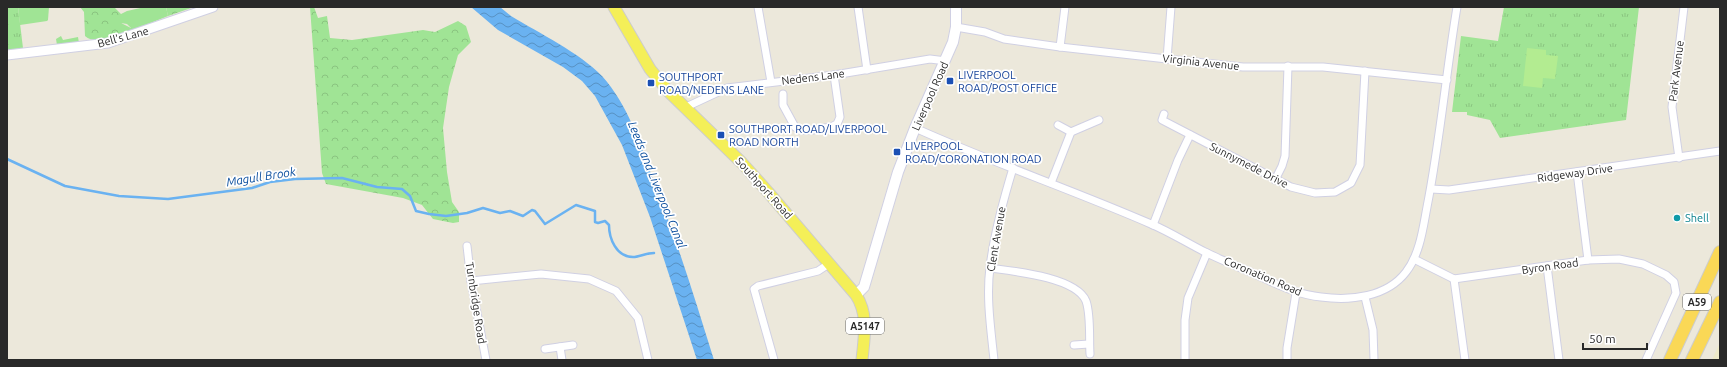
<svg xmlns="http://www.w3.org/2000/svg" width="1727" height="367" font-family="Ubuntu,sans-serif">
	<defs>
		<pattern id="grass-tufts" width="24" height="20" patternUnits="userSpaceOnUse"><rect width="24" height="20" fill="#a0e495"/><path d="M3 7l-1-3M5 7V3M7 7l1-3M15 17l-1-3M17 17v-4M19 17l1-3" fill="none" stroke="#8ac480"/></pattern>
		<pattern id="forest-crowns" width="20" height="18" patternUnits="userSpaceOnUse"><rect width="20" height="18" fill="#a0e495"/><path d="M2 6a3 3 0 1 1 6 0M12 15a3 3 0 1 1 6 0" fill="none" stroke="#8ac480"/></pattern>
		<pattern id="water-waves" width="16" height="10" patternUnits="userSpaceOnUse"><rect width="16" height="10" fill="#6ab2f1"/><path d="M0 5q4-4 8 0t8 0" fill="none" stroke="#5791c3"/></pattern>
	</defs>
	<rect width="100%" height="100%" fill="#ece8db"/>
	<polygon fill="#eeeac9" points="1720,342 1720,360 1712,360"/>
	<g fill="url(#grass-tufts)">
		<polygon points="7,7 18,7 23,48 7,50"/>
		<polygon points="1504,7 1639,7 1626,120 1500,138 1490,120 1467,115 1467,112 1452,112 1461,36 1498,41"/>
	</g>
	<g fill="url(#forest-crowns)">
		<path d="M80 7 115 8 121 14V23L131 28V31C119 35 96 46 85 36L84 12Z"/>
		<polygon points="166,7 194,7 168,16"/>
		<polygon points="310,7 314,7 318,18 327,16 330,38 352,40 423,30 435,32 458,21 466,26 471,42 458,55 449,87 443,128 447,172 452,202 459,212 459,222 453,223 433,219 422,205 403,198 326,184 322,173"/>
	</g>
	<g fill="#a0e495">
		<polygon points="18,7 49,7 48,20 47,21 20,25"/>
		<polygon points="145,7 166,7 168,16 131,31 131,28 127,24 121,23 121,14 127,11"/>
		<polygon points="61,36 63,40 78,37 79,43 57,45 56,39"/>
	</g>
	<polygon fill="#b3ec91" points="1527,48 1546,50 1546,55 1558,56 1555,79 1543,78 1542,88 1523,86"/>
	<path fill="url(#water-waves)" d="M471 7H500L511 16C539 33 580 53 602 76 628 105 640 143 653 179 676 238 695 299 714 360H697L650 217 622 145 595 96 582 81 563 67 498 30Z"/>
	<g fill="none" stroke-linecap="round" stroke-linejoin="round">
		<path stroke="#6ab2f1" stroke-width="2.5" d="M7 159 65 186 119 196 168 199 252 188 270 182 295 179 342 178 377 187 402 189 410 196 416 211 429 214 446 216 467 213 483 208 500 213 510 211 523 216 532 210 535 211 545 224 576 205 595 211V222L598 223 605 221 609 225C609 238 616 257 633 257 639 257 646 253 654 253"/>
		<defs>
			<g id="minor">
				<polyline points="758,7 771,82"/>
				<polyline points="858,7 867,70"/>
				<polyline points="956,27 985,32 1004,39 1060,47 1167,59 1243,67 1323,67 1447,80"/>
				<polyline points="1060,47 1065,7"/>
				<polyline points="1167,59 1171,7"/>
				<polyline points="783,94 783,105 795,127 800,130 813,130 831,127 837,124 840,117 834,75"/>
				<polyline points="684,108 727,88 834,75 930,59 946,61"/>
				<polyline points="1164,114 1162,120 1291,187 1315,193 1335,192 1351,183 1360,165 1365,71"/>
				<polyline points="1058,125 1071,132"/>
				<path d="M915 128C993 163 1073 190 1151 224 1170 232 1187 243 1205 252 1223 261 1242 268 1261 277 1281 286 1299 295 1321 297 1351 301 1387 297 1406 272 1420 254 1423 228 1427 207 1440 141 1446 73 1457 7"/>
				<polyline points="1679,158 1672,107 1684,7"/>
				<polyline points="1577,172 1588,260"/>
				<polyline points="1275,180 1282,166 1285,156 1288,66"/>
				<polyline points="1051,183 1071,132 1099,120"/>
				<polyline points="1431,189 1449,190 1720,151"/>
				<polyline points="1153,225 1178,160 1190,135"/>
				<polyline points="467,246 471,281 486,360"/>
				<polyline points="1414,259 1454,279 1588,260 1619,259 1643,264 1666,275 1674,282 1676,293 1646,360"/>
				<polyline points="1547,266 1559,360"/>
				<path d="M990 268C1012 271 1076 277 1086 301 1091 315 1089 339 1090 354"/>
				<polyline points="1454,279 1465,360"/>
				<polyline points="471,281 541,274 589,279 616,291 638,318 648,360"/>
				<polyline points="1365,297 1373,330 1374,360"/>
				<polyline points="1074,345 1089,344"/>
				<polyline points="560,347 562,360"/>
				<polyline points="545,349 573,345"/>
				<polyline points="774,360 754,289 758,286 818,271 830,263"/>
				<path d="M994 360C991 330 986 298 990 267 994 234 1003 201 1013 168"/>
				<polyline points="1185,360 1185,320 1188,298 1207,253"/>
				<polyline points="1287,360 1287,348 1296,293"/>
			</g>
			<polyline id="tertiary" points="7,55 108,43 213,7"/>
			<polyline id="secondary" points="856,295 864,287 898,172 915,128 953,42 956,27 956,7"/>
			<path id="primary" d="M614 7 650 69 668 91 742 163 768 192 856 295C869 315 864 338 862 360"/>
			<g id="trunk">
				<polyline points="1670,360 1720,252"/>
				<polyline points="1692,360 1720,302"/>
			</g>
		</defs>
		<use href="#minor" stroke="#d0d0e3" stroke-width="9"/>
		<use href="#tertiary" stroke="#d0d0e3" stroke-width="11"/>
		<use href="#secondary" stroke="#d0d0e3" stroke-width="12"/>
		<use href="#primary" stroke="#ccc" stroke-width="13"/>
		<use href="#trunk" stroke="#ccc" stroke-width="14"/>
		<use href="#minor" stroke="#fff" stroke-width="7"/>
		<use href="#tertiary" stroke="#fff" stroke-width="9"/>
		<use href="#secondary" stroke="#fff" stroke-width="10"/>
		<use href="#primary" stroke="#f4ef58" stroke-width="11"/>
		<use href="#trunk" stroke="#fad856" stroke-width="12"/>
	</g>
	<g fill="#1a4fb4" stroke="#fff" stroke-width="1.5">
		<rect x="946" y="77" width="8" height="8" rx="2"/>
		<rect x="647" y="79" width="8" height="8" rx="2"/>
		<rect x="717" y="131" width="8" height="8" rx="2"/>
		<rect x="893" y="148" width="8" height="8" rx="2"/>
	</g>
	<circle fill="#0f9aa8" stroke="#fff" stroke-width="1.5" cx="1677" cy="218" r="4"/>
	<g text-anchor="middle" stroke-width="3.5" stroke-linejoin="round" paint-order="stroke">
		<g fill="#fff" stroke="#696969" stroke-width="1">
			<rect x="1683" y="294" width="28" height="16" rx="3"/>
			<rect x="846" y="318" width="38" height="16" rx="3"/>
		</g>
		<g font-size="10" font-weight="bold" fill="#292929">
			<text x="1697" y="306">A59</text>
			<text x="865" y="330">A5147</text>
		</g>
		<g font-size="11" fill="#292929" stroke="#fff">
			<text transform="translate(123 37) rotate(-15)" y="4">Bell's Lane</text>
			<text transform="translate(1201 62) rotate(6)" y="4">Virginia Avenue</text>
			<text transform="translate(1676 71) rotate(-83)" y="4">Park Avenue</text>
			<text transform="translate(813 77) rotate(-7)" y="4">Nedens Lane</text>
			<text transform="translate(930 96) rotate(-66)" y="4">Liverpool Road</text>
			<text transform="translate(1249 165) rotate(27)" y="4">Sunnymede Drive</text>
			<text transform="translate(1575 173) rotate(-8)" y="4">Ridgeway Drive</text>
			<text transform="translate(764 188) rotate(48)" y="4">Southport Road</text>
			<text transform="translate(996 239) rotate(-80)" y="4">Clent Avenue</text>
			<text transform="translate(1550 266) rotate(-8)" y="4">Byron Road</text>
			<text transform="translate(1263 276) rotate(23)" y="4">Coronation Road</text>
			<text transform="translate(476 303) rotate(81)" y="4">Turnbridge Road</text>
		</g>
		<g font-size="11" fill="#164399" stroke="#fff" text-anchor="start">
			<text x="958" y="79">LIVERPOOL<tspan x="958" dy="13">ROAD/POST OFFICE</tspan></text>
			<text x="659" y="81">SOUTHPORT<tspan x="659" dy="13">ROAD/NEDENS LANE</tspan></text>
			<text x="729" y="133">SOUTHPORT ROAD/LIVERPOOL<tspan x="729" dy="13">ROAD NORTH</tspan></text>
			<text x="905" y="150">LIVERPOOL<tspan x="905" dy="13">ROAD/CORONATION ROAD</tspan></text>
		</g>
		<g font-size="11" fill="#0d838f" stroke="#fff" text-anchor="start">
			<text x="1685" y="222">Shell</text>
		</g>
		<g font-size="12" font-style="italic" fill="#0a4d9d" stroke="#fff">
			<text transform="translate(261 177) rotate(-9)" y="4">Magull Brook</text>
			<text transform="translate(657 185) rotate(68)" y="4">Leeds and Liverpool Canal</text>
		</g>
	</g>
	<rect width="1727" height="367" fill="none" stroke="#292929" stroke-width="16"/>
	<path d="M1583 343v6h64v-6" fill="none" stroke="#292929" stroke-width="2"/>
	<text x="1589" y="343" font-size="12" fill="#292929" stroke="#ffffff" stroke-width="3" paint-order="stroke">50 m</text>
</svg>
